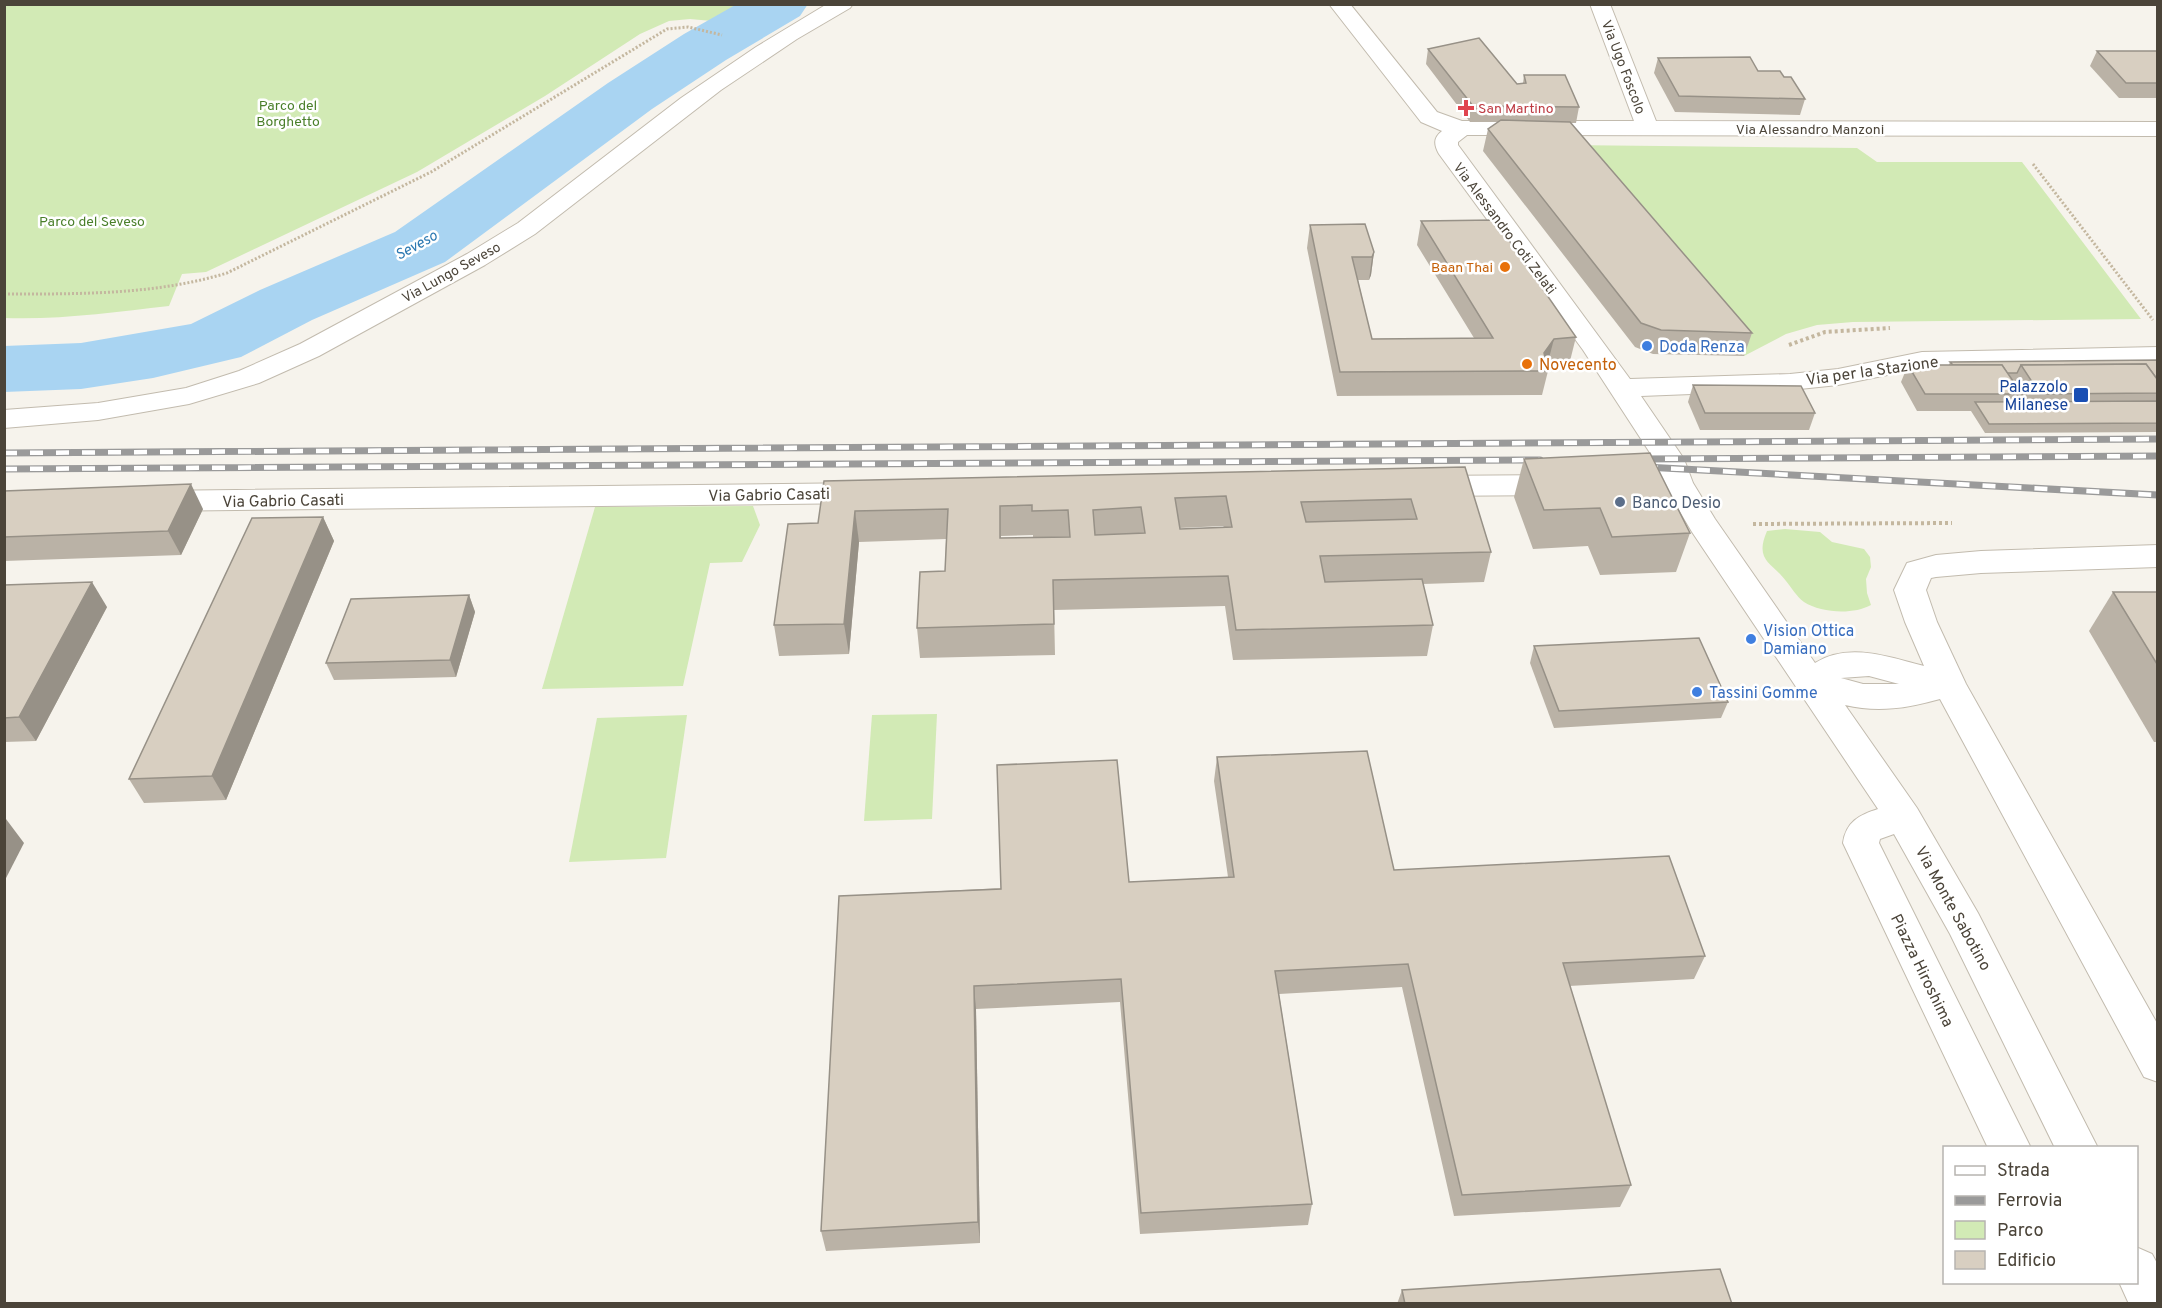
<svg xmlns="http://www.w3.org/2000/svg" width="2162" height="1308" font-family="Overpass,sans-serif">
	<rect width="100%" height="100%" fill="#f6f3ec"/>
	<g fill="#d2eab5">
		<path d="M5 4H747V5L712 21 690 19 669 21 640 34 545 96 417 172 206 272 182 274 169 306C115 312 60 320 4 318Z"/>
		<polygon points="1565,145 1857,148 1877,162 2022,162 2141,319 1853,322 1817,325 1786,334 1744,356"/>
		<polygon points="753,506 760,525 742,562 710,563 683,686 542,689 595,507"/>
		<path d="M1785 529 1820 532 1832 542 1864 549 1870 557 1871 567 1866 579 1867 593 1871 605C1853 615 1821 613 1804 602 1796 596 1792 588 1786 581 1772 562 1754 561 1767 531Z"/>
		<polygon points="937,714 932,819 864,821 872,715"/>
		<polygon points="687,715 666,858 569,862 597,718"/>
	</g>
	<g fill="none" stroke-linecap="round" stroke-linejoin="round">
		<polygon fill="#a9d4f2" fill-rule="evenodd" points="737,4 808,4 800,16 726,60 652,109 445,262 312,320 241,357 153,378 81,389 4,392 4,346 81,343 191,324 260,290 395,232 608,83 684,34"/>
		<defs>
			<g id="minor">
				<polygon points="827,4 853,4 850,8 797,39 721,90 535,234 485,265 319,356 259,383 189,404 98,420 4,428 4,410 98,403 186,388 239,371 300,344 467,254 518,223 681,98 756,47"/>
				<path d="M1329 4H1350L1437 112 1462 121H1634L1590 4H1610L1656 121 2158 122V136L1467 135 1458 142V145L1630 379 1790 374 1838 369 1922 352 2158 347V363L1922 368 1838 385 1790 390 1641 396 1684 459 1693 483 1715 519 1815 663C1849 642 1888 657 1924 666L1905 622 1894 590 1907 563 1936 555 1981 551 2158 545V567L1981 573 1936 577 1931 578 1926 590 1937 622 1966 684 2158 1025V1082L2144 1077 1940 699C1908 708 1878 713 1845 705L1917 808 1978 913 2098 1148H2055L1950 934 1894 834 1880 839 1879 843 2031 1148H1988L1843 843C1846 822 1859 815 1878 809L1692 532 1669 493 1620 494 1609 491 1605 484 1609 477 1620 474H1660L1654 459 1583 350 1439 154C1434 145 1433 138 1442 131L1421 122ZM1869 676 1899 684H1863L1841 678Z"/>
				<polygon points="1562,475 1573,478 1577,485 1573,492 1562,495 1425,496 1414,493 1410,486 1414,479 1425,476"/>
				<polygon points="866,483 877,486 881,493 877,500 866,503 153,511 142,508 138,501 142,494 153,491"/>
				<polygon points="2136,1247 2152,1254 2158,1265 2158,1304 2129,1304 2119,1282 2136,1282"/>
			</g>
		</defs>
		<use href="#minor" stroke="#c2bbae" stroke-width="2"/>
		<g stroke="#c4b79f" stroke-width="3" stroke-dasharray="2 2" stroke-linecap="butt">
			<polyline points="2033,164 2153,320"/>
			<path d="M4 294C79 294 155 295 227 273L431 172 667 29 688 27 722 35"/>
		</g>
		<g stroke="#c4b79f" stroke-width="4" stroke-dasharray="3 3" stroke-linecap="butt">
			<polyline points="1789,345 1825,332 1890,328"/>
			<polyline points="1753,524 1952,523"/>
		</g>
		<use href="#minor" fill="#fff" fill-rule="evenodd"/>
		<defs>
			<g id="rail">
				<polyline points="4,453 2158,439"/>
				<polyline points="1639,459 2158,456"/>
				<polyline points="1645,467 2158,495"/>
				<polyline points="4,469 1540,460"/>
			</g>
		</defs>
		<use href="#rail" stroke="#9a9a9a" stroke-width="7"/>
		<use href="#rail" stroke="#fff" stroke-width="4.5" stroke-dasharray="13" stroke-linecap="butt"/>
	</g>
	<g fill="#bab2a6" fill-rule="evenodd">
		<polygon points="1428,49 1517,84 1523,83 1524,75 1579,107 1576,123 1570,123 1752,333 1744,356 1653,354 1635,347 1483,151 1488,129 1498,122 1470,122 1426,64"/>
		<polygon points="2097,51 2157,51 2157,98 2119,98 2090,66"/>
		<polygon points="1658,58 1784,77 1805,99 1800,115 1675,112 1654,73"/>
		<polygon points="1421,221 1576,337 1570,361 1548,362 1547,365 1548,371 1542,395 1337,396 1307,248 1310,225 1374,252 1371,275 1369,280 1358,280 1372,339 1474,338 1417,245"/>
		<path d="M2157 360V432L1985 433 1971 411H1917L1901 382 1908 365H1949L1950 362ZM2021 395 2026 402H2018Z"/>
		<polygon points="1693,385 1815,413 1809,430 1700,430 1688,402"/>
		<polygon points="1524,459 1690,533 1676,572 1600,575 1588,546 1533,549 1514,497"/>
		<path d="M1465 467 1491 552 1484 582 1423 584 1433 625 1427 656 1233 660 1225 606 1054 610 1055 655 920 658 917 628 945 571 946 539 859 542 849 654 779 656 774 625 818 523 824 481ZM1223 526 1224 527 1180 529 1179 528ZM1033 535V538H1001V536Z"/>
		<polygon points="4,491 203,509 181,555 4,561"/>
		<polygon points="323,517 334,541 226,800 144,803 129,779"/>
		<polygon points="4,585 107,607 36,741 4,742"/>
		<polygon points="2113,592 2157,592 2157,742 2154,742 2089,631"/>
		<polygon points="469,595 475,612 456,677 334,680 326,663"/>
		<polygon points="1534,646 1728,702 1721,718 1554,728 1530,663"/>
		<polygon points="1217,757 1394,870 1705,956 1694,979 1569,986 1631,1185 1620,1207 1454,1216 1402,987 1279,994 1312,1204 1308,1225 1140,1234 1120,1002 976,1009 980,1243 826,1251 821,1231 839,896 1228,877 1214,781"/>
		<polygon points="1402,1290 1732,1304 1397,1304"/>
	</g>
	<g fill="#979187">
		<polygon points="1374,252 1371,275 1369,280 1372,257"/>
		<polygon points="1554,339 1548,362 1543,371 1544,353"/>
		<polygon points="191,484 203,509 181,555 168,531"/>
		<polygon points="855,511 859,542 849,654 844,624"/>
		<polygon points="323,517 334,541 226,800 212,776"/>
		<polygon points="92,582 107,607 36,741 19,717"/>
		<polygon points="469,595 475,612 456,677 450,660"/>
		<polygon points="6,819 24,843 4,882 4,823"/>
		<polygon points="974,986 976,1009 980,1243 978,1222"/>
	</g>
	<g fill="#d8cfc1" stroke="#979187" stroke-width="1.5" fill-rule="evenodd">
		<polygon points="1479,38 1517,84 1526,83 1524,75 1565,75 1579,107 1473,106 1428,49"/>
		<polygon points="2097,51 2157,51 2157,83 2126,83"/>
		<polygon points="1750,57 1758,71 1780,71 1784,77 1791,77 1805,99 1679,96 1658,58"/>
		<polygon points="1501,120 1570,122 1752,333 1661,330 1641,323 1488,129"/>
		<polygon points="1495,220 1576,337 1554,339 1544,353 1548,371 1340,372 1310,225 1365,224 1374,252 1372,257 1352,257 1372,339 1493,338 1421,221"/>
		<polygon points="2157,360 2157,379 2146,364 2021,365 2017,373 2007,373 2002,365 1953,365 1950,362"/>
		<polygon points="2146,364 2157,379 2157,393 2040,394 2021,365"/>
		<polygon points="1908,365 2002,365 2022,394 1925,394"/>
		<polygon points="1693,385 1801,386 1815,413 1705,413"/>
		<polygon points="2157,401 2157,423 1989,424 1975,402"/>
		<polygon points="1650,453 1690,533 1612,537 1600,508 1544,510 1524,459"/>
		<path d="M1465 467 1491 552 1320 556 1325 582 1422 579 1433 625 1236 630 1228 576 1053 580 1054 624 917 628 920 572 945 571 948 509 855 511 844 624 774 625 788 524 818 523 824 481ZM1226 496 1232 527 1180 529 1175 498ZM1411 499 1417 519 1306 522 1301 502ZM1032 505V511L1068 510 1070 537 1000 538V506ZM1141 507 1145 533 1095 535 1093 510Z"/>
		<polygon points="191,484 168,531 4,537 4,491"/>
		<polygon points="323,517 212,776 129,779 252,518"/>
		<polygon points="92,582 19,717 4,718 4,585"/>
		<polygon points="2113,592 2157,592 2157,664"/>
		<polygon points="469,595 450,660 326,663 351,599"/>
		<polygon points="1699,638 1728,702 1559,711 1534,646"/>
		<polygon points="1367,751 1394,870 1669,856 1705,956 1563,963 1631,1185 1462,1195 1408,964 1275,971 1312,1204 1141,1213 1121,979 974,986 978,1222 821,1231 839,896 1001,889 997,765 1117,760 1129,882 1234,877 1217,757"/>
		<polygon points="1720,1269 1732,1304 1405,1304 1402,1290"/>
	</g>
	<path fill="#e0444e" stroke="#fff" stroke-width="2" d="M1463 99h6v6h6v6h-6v6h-6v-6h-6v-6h6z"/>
	<g fill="#e8710a" stroke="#fff" stroke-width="2">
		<circle cx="1505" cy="267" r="6"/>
		<circle cx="1527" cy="364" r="6"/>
	</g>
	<g fill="#3f7fe0" stroke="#fff" stroke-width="2">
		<circle cx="1647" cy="346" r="6"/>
		<circle cx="1751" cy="639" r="6"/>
		<circle cx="1697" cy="692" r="6"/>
	</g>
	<rect fill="#1a4fb4" stroke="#fff" stroke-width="2" x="2073" y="387" width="16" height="16" rx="3"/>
	<circle fill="#5c6f8a" stroke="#fff" stroke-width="2" cx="1620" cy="502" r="6"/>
	<g text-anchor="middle" stroke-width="5" stroke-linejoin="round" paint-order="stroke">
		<g font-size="14" fill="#4b4439" stroke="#fff">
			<text transform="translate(1624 67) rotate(69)" y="5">Via Ugo Foscolo</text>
			<text x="1810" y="134">Via Alessandro Manzoni</text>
			<text transform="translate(1505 228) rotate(53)" y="5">Via Alessandro Coti Zelati</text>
			<text transform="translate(451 272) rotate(-29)" y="5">Via Lungo Seveso</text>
		</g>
		<g font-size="14" fill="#4a7f2a" stroke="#fff">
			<text x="288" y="110">Parco del<tspan x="288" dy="16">Borghetto</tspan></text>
			<text x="92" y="226">Parco del Seveso</text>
		</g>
		<g font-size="14" fill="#be3a42" stroke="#fff" text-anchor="start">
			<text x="1478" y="113">San Martino</text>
		</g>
		<g font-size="14" fill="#c56008" stroke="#fff" text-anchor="end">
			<text x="1493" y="272">Baan Thai</text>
		</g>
		<g font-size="15" font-style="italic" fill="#2e7ab2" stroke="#fff">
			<text transform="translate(416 245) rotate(-29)" y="5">Seveso</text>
		</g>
		<g font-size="16" fill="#366cbe" stroke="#fff" text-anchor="start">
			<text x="1659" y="352">Doda Renza</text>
			<text x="1763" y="636">Vision Ottica<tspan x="1763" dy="18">Damiano</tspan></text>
			<text x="1709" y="698">Tassini Gomme</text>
		</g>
		<g font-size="16" fill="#c56008" stroke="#fff" text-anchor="start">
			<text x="1539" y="370">Novecento</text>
		</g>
		<g font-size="16" fill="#4b4439" stroke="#fff">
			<text transform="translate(1872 370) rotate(-8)" y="6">Via per la Stazione</text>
			<text transform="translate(769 494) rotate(-1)" y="6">Via Gabrio Casati</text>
			<text transform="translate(283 500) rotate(-1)" y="6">Via Gabrio Casati</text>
			<text transform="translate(1954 908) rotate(61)" y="6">Via Monte Sabotino</text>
			<text transform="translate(1923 970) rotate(64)" y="6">Piazza Hiroshima</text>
		</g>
		<g font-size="16" fill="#164399" stroke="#fff" text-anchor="end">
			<text x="2068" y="392">Palazzolo<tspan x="2068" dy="18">Milanese</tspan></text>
		</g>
		<g font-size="16" fill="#4e5e75" stroke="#fff" text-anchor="start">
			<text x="1632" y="508">Banco Desio</text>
		</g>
	</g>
	<rect width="2162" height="1308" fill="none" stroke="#4b4439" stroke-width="12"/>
	<rect x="1943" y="1146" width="195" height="138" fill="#ffffff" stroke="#b7b4b0" stroke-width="1.5"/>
	<rect x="1955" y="1166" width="30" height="9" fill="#ffffff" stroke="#b7b4b0" stroke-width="1.5"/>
	<text x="1997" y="1176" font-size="18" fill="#4b4439">Strada</text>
	<rect x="1955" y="1196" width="30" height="9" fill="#9a9a9a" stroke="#b7b4b0" stroke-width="1.5"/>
	<text x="1997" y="1206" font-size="18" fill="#4b4439">Ferrovia</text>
	<rect x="1955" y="1221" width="30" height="18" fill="#d2eab5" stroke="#b7b4b0" stroke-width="1.5"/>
	<text x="1997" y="1236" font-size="18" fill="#4b4439">Parco</text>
	<rect x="1955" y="1251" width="30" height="18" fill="#d8cfc1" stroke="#b7b4b0" stroke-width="1.5"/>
	<text x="1997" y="1266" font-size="18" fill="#4b4439">Edificio</text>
</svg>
